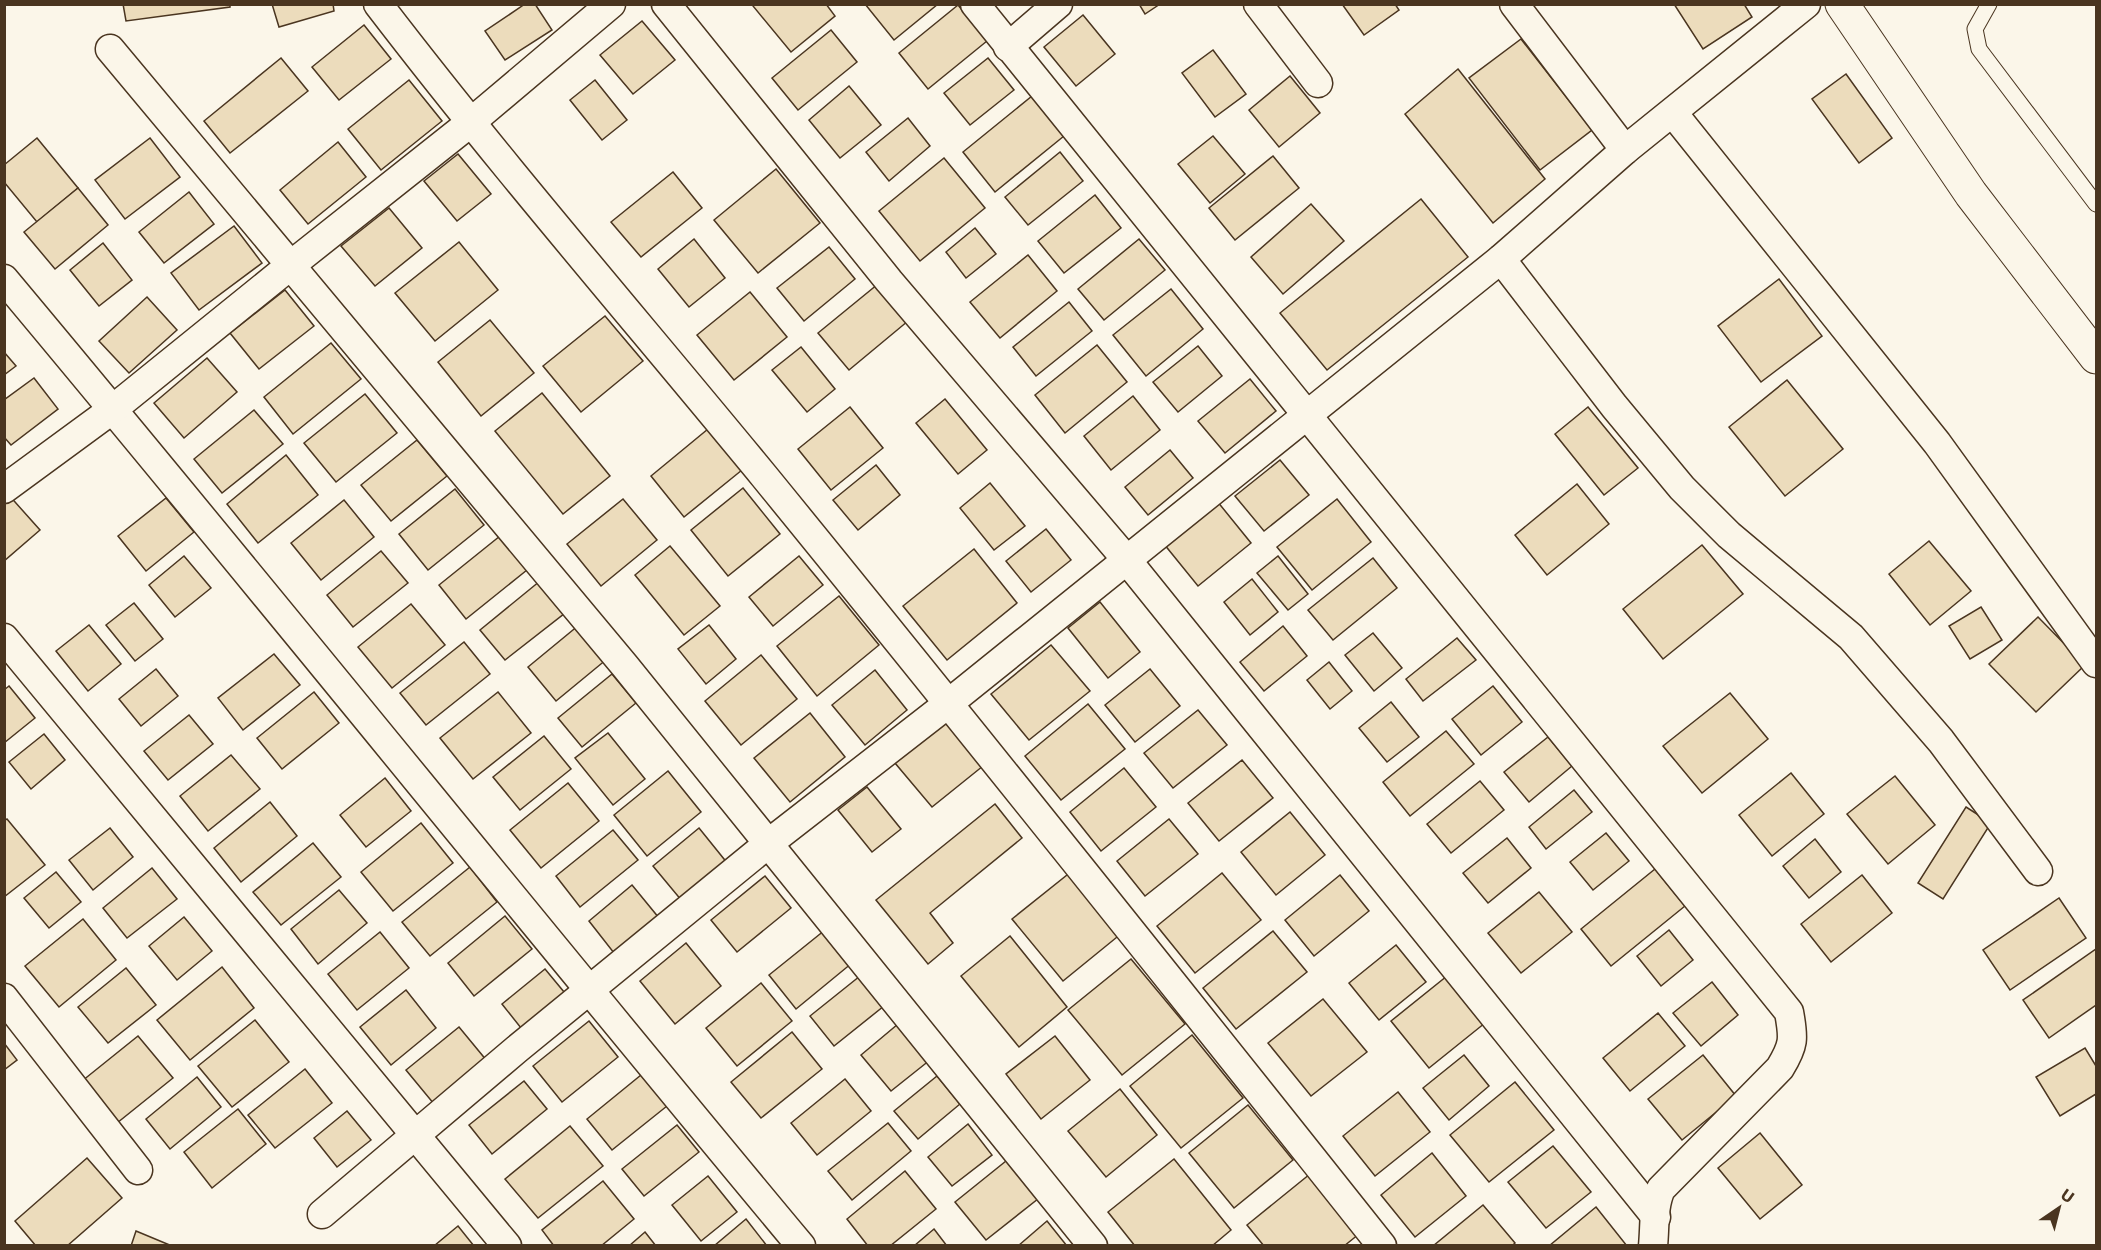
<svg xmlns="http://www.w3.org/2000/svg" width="2101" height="1250" font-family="Commissioner,sans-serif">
	<rect width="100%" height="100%" fill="#fbf6e9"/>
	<g fill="#ecdcbc" stroke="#4a3520" stroke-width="1.5">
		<polygon points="123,4 230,4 230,7 126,21"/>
		<polygon points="272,4 333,4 334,11 279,27"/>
		<polygon points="525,4 535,4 552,30 505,60 485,31"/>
		<polygon points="754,4 826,4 835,16 791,52 753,6"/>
		<polygon points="865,4 938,4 894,40"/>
		<polygon points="1139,4 1160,4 1145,14"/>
		<polygon points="1342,4 1395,4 1399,10 1364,35"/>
		<polygon points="1674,4 1744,4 1752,17 1703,49"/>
		<polygon points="958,5 987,41 928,89 899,53"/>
		<polygon points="1083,15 1115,54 1076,86 1044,47"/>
		<polygon points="642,21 675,60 633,94 600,55"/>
		<polygon points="364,25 391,59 339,100 312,67"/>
		<polygon points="831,30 857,62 798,110 772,78"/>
		<polygon points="1521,39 1592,130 1540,170 1469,78"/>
		<polygon points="1213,50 1246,94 1215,117 1182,73"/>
		<polygon points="281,58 308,91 230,153 204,121"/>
		<polygon points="988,58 1014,90 970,125 944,93"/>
		<polygon points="1458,69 1545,179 1493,223 1405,114"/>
		<polygon points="1846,74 1892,138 1859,163 1812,99"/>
		<polygon points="1290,76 1320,113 1279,147 1249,110"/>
		<polygon points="409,80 442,121 381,170 348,129"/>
		<polygon points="595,80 627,120 602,140 570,100"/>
		<polygon points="849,86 881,125 840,158 809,120"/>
		<polygon points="1032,96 1064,136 995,192 963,152"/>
		<polygon points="908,118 930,146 889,181 866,152"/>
		<polygon points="1213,136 1245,174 1210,203 1178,164"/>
		<polygon points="37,138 78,188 37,222 4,182 4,165"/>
		<polygon points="150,138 180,177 125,219 95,180"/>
		<polygon points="338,142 366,177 308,224 280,190"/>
		<polygon points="1060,152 1083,181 1028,225 1005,197"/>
		<polygon points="458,154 491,194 457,221 424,181"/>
		<polygon points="1273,156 1299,188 1235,240 1209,208"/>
		<polygon points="944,158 985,208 920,261 879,211"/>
		<polygon points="776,169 820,223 758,273 714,220"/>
		<polygon points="673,172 702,208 641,257 611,222"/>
		<polygon points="78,188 108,225 55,269 24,232"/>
		<polygon points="189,192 214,224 164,263 139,232"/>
		<polygon points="1095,195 1121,228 1064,273 1038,241"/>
		<polygon points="1421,199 1468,257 1327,370 1280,313"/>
		<polygon points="1311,204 1344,241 1283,294 1251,257"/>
		<polygon points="389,208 422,248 375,286 341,246"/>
		<polygon points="234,226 262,263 199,310 171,273"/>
		<polygon points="975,228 996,254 966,278 946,252"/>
		<polygon points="694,239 725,278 689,307 658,269"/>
		<polygon points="1139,239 1165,270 1104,320 1078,289"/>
		<polygon points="459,242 498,290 435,341 395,293"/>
		<polygon points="103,243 132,280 99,306 70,270"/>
		<polygon points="829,247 855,279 804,321 777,288"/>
		<polygon points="1028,255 1057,291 1000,338 970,302"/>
		<polygon points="1779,279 1822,336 1761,382 1718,326"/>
		<polygon points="878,284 908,321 849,370 818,333"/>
		<polygon points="1171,289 1203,329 1146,376 1113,335"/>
		<polygon points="285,290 314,326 259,369 230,333"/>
		<polygon points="750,292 787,337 734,380 697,335"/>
		<polygon points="147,297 177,330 129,373 99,341"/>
		<polygon points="1069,302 1092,331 1036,376 1013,347"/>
		<polygon points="605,316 643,361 581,412 543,366"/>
		<polygon points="490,320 534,373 481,416 438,362"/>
		<polygon points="331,343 361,379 293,434 264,397"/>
		<polygon points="1097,345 1127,382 1065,433 1035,395"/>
		<polygon points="1198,346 1222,376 1178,412 1153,382"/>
		<polygon points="801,347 835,389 807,412 772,370"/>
		<polygon points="4,352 16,366 4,375"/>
		<polygon points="207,358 237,392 184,438 154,403"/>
		<polygon points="34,378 58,409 11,445 4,437 4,400"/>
		<polygon points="1250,379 1276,411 1225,453 1198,421"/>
		<polygon points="1787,380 1843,449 1785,496 1729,427"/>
		<polygon points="542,393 610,476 563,514 495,431"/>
		<polygon points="365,394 397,433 336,482 304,443"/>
		<polygon points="1133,396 1160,430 1111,470 1084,436"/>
		<polygon points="945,399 987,450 958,474 916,423"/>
		<polygon points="850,407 883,448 831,490 798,449"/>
		<polygon points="1588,407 1638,468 1604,495 1555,434"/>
		<polygon points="254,410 283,444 222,493 194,459"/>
		<polygon points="708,429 742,470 684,517 651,476"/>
		<polygon points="417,440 447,476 391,521 361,485"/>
		<polygon points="1170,450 1193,478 1148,515 1125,487"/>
		<polygon points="286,455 318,495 258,543 227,504"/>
		<polygon points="1280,460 1309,495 1264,531 1235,496"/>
		<polygon points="876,465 900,495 858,530 833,500"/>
		<polygon points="990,483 1025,526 994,550 960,508"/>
		<polygon points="1577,484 1609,524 1547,575 1515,535"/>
		<polygon points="743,488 780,534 728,576 691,530"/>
		<polygon points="455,489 484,525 428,570 399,534"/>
		<polygon points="7,493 40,530 4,561 4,495"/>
		<polygon points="166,498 194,532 146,571 118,536"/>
		<polygon points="623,499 657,540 601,586 567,544"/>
		<polygon points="1337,499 1371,542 1312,590 1277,547"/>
		<polygon points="344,500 374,537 321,580 291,543"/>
		<polygon points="1217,501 1251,543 1198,586 1164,544"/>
		<polygon points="1046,529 1071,560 1031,592 1006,561"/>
		<polygon points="500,536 527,570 466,619 439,585"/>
		<polygon points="1929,541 1971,591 1930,625 1889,574"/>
		<polygon points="1702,545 1743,594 1663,659 1623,609"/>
		<polygon points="670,546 720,606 684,635 635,575"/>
		<polygon points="974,549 1017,603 947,660 903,606"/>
		<polygon points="381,551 408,583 353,627 327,595"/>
		<polygon points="184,556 211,588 175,617 149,585"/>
		<polygon points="799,556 823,585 773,626 749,597"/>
		<polygon points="1278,556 1308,594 1288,610 1257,573"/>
		<polygon points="1373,558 1397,588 1333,640 1308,610"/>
		<polygon points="1252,579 1278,612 1250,635 1224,602"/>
		<polygon points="540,581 565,613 505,660 480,630"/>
		<polygon points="839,596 879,645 817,696 777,646"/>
		<polygon points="1100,602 1140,652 1108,678 1068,628"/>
		<polygon points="134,603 163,639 135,661 106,625"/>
		<polygon points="411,604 445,645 392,688 358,647"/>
		<polygon points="1981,607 2002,640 1970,659 1949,626"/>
		<polygon points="2038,617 2085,665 2036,712 1989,664"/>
		<polygon points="89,625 121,664 88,691 56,651"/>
		<polygon points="579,625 607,659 556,701 528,667"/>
		<polygon points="709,625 736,659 706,684 678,649"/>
		<polygon points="1283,626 1307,656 1264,691 1240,662"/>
		<polygon points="1373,633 1402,668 1374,691 1345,655"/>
		<polygon points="1457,638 1476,660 1423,701 1406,679"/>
		<polygon points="464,642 490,674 426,725 400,693"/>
		<polygon points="1051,645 1090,691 1029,740 991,694"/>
		<polygon points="274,654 300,685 243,730 218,698"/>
		<polygon points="761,655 797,699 741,745 705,701"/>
		<polygon points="1329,662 1352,691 1330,709 1307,680"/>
		<polygon points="156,669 178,696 141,726 119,699"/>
		<polygon points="1150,669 1180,706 1135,742 1105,705"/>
		<polygon points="875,670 907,710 865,745 832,705"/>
		<polygon points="612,674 636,703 582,747 558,718"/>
		<polygon points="9,686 35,718 4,743 4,690"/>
		<polygon points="1493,686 1522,722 1481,755 1452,719"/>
		<polygon points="314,692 339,723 282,769 257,738"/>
		<polygon points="498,692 531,733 473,779 440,738"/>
		<polygon points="1730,693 1768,739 1702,793 1663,746"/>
		<polygon points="1391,702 1419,737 1387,762 1359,728"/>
		<polygon points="1088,704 1125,749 1061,800 1025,756"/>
		<polygon points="1198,710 1227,745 1173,788 1144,753"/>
		<polygon points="810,713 845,757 790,802 754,758"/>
		<polygon points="189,715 213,744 168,780 144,751"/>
		<polygon points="946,721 983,766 932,807 895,763"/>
		<polygon points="1446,731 1474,764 1410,816 1383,782"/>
		<polygon points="608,733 645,779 613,805 575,758"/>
		<polygon points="44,734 65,760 31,789 9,762"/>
		<polygon points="544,736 571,769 520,810 493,777"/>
		<polygon points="1548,737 1572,766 1529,802 1504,772"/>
		<polygon points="231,755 260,789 208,831 180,796"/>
		<polygon points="1242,760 1273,798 1219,841 1188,803"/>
		<polygon points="1124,768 1156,807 1101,851 1070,812"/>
		<polygon points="668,771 701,812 647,856 614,815"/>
		<polygon points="1791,773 1824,814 1772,856 1739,815"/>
		<polygon points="1895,776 1935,825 1888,864 1847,814"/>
		<polygon points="385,778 411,811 366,847 340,815"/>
		<polygon points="1480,781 1504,810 1451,853 1427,824"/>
		<polygon points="568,783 599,821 541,868 510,830"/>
		<polygon points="867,787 901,829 872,852 838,810"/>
		<polygon points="1574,790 1592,812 1546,849 1529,827"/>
		<polygon points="270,802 297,836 241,882 214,848"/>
		<polygon points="995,804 1022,838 930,913 953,943 928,964 876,900"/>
		<polygon points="1966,807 1991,823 1943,899 1918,883"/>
		<polygon points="1290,812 1325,855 1276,895 1241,852"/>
		<polygon points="7,819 45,865 4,897 4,821"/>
		<polygon points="1169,819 1198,854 1145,896 1117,861"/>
		<polygon points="421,823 453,863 393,911 361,872"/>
		<polygon points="110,828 133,857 93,890 69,860"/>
		<polygon points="699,828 728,864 682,901 653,866"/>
		<polygon points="613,830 638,860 580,907 556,876"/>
		<polygon points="1606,833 1629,861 1593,890 1570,862"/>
		<polygon points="1507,838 1531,868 1488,903 1463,873"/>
		<polygon points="1815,839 1841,872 1809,898 1783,866"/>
		<polygon points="313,843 341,877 281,925 253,892"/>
		<polygon points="470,867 497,902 430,956 402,922"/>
		<polygon points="152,868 177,899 127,938 103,908"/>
		<polygon points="1655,869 1685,906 1611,966 1581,929"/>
		<polygon points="1072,871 1122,933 1063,981 1012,919"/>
		<polygon points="56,872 81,902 49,928 24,898"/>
		<polygon points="1222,873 1261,920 1195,973 1157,926"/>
		<polygon points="1340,875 1369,911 1314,956 1285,920"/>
		<polygon points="1862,875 1892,913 1831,962 1801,924"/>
		<polygon points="765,876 791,908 737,952 711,920"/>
		<polygon points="632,885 659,918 614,953 589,921"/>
		<polygon points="339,890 367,923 318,964 291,929"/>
		<polygon points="1539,892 1572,932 1521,973 1488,933"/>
		<polygon points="2059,898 2086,938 2010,990 1983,950"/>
		<polygon points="505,916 532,949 474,996 448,963"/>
		<polygon points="184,917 212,951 177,980 149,946"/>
		<polygon points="83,919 116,960 59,1007 25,966"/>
		<polygon points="825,930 852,963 796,1009 769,975"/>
		<polygon points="1669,930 1693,960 1661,986 1637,956"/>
		<polygon points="1273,931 1307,972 1236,1029 1203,988"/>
		<polygon points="380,932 409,968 357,1010 328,974"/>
		<polygon points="1010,936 1067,1007 1019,1047 961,976"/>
		<polygon points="686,943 721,986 675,1024 640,981"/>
		<polygon points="1396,945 1426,982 1379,1020 1349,983"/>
		<polygon points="2096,949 2096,1005 2049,1038 2023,1000"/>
		<polygon points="1131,959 1185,1024 1122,1075 1068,1010"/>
		<polygon points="222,967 254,1008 190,1060 157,1020"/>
		<polygon points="126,968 156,1005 108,1043 78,1007"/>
		<polygon points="545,969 569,998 525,1033 502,1004"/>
		<polygon points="865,972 889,1002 834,1046 810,1016"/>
		<polygon points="1447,976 1485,1023 1429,1068 1391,1021"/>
		<polygon points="1712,982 1738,1015 1701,1046 1673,1013"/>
		<polygon points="761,983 792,1021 737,1066 706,1028"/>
		<polygon points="406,990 436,1028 391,1065 360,1027"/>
		<polygon points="1323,999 1367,1052 1311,1096 1268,1043"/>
		<polygon points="1658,1013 1685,1046 1630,1091 1603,1058"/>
		<polygon points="904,1019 935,1056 891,1091 861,1055"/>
		<polygon points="255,1020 289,1062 232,1107 198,1066"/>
		<polygon points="589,1021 618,1057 562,1102 533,1066"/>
		<polygon points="459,1027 487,1061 434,1104 406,1070"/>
		<polygon points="792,1032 822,1069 761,1118 731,1082"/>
		<polygon points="1192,1035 1243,1098 1181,1148 1130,1086"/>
		<polygon points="138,1036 173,1078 117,1123 82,1081"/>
		<polygon points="1055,1036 1090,1080 1041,1119 1006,1074"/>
		<polygon points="4,1043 17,1060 4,1070"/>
		<polygon points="2085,1048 2096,1066 2096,1094 2060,1116 2036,1077"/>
		<polygon points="1464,1055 1489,1086 1449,1120 1423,1088"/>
		<polygon points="1703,1055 1736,1096 1682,1140 1648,1099"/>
		<polygon points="305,1069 332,1103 275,1148 248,1115"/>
		<polygon points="641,1075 667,1106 612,1150 587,1119"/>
		<polygon points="937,1076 960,1104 918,1139 894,1111"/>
		<polygon points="197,1077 221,1107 170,1149 146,1119"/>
		<polygon points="845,1079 871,1111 817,1155 791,1123"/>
		<polygon points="524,1081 547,1109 492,1154 469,1125"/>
		<polygon points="1515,1082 1554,1130 1489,1182 1450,1135"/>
		<polygon points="1120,1089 1157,1135 1106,1177 1068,1131"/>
		<polygon points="1398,1092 1430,1132 1375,1176 1343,1136"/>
		<polygon points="1248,1105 1293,1160 1234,1208 1189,1153"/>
		<polygon points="238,1109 266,1144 212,1188 184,1152"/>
		<polygon points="347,1111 371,1140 337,1167 314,1138"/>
		<polygon points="888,1123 911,1151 852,1200 828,1171"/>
		<polygon points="968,1124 992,1155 952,1186 928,1157"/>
		<polygon points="677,1125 699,1152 644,1196 622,1169"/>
		<polygon points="570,1126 603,1166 538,1218 505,1179"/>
		<polygon points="1760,1133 1802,1185 1760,1219 1718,1168"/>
		<polygon points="1553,1146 1591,1192 1546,1228 1508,1182"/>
		<polygon points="1432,1153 1466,1196 1415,1237 1381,1195"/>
		<polygon points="1011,1157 1043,1195 986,1240 955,1202"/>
		<polygon points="87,1158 122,1198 67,1246 36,1246 15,1221"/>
		<polygon points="1174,1159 1231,1230 1212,1246 1135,1246 1108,1212"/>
		<polygon points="905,1171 936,1209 890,1246 868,1246 847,1219"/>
		<polygon points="1310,1174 1359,1234 1344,1246 1264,1246 1247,1225"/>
		<polygon points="708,1176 737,1212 701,1241 672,1205"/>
		<polygon points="603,1181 634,1219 601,1246 554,1246 542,1230"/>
		<polygon points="1483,1205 1515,1243 1512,1246 1433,1246"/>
		<polygon points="1596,1207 1627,1246 1549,1246"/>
		<polygon points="746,1219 767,1246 714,1246"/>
		<polygon points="1047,1221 1067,1246 1018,1246"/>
		<polygon points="458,1226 474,1246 434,1246"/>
		<polygon points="934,1229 947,1246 914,1246"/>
		<polygon points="136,1231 172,1246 131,1246"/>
		<polygon points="645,1232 656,1246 629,1246"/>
	</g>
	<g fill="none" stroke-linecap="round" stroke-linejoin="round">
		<defs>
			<polyline id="lane" points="1989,4 1975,29 1979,49 2096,204"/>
			<g id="street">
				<path d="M378 4C502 166 635 319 764 476 972 731 1177 988 1382 1246"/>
				<polyline points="666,4 889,281 1126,559 1656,1217"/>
				<path d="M975 4 1789 1012C1794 1039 1794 1045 1780 1068L1661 1189C1653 1206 1655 1227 1653 1246"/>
				<polyline points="1258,4 1318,83"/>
				<polyline points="1514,4 1625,150"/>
				<polyline points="1008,47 1058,4"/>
				<polyline points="110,49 625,666 1093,1246"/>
				<polyline points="1673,113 1937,443 2096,663"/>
				<polyline points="1501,259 1614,406 1682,488 1729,535 1851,637 1941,741 2038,871"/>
				<path d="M4 279C272 599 533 925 801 1246"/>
				<polyline points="4,489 113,409 291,265 470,123 611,4"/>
				<polyline points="4,638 507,1246"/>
				<polyline points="4,998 138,1170"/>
				<polyline points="322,1214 517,1049 769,843 949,703 1501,259 1625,150 1806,4"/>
			</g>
			<polyline id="secondary" points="1842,4 1971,194 2096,357"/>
		</defs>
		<use href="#lane" stroke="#4a3520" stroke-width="17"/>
		<use href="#street" stroke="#4a3520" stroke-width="31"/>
		<use href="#secondary" stroke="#4a3520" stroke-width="35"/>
		<use href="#lane" stroke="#fbf6e9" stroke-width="15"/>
		<use href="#street" stroke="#fbf6e9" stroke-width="28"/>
		<use href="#secondary" stroke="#fbf6e9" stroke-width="33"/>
	</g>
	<rect width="2101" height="1250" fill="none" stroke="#4a3520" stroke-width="12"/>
	<g transform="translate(2059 1208) rotate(35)" stroke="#fbf6e9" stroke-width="4.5" paint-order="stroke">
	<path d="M0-4.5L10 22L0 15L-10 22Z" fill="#4a3520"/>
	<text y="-9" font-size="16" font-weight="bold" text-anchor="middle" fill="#4a3520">U</text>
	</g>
</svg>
